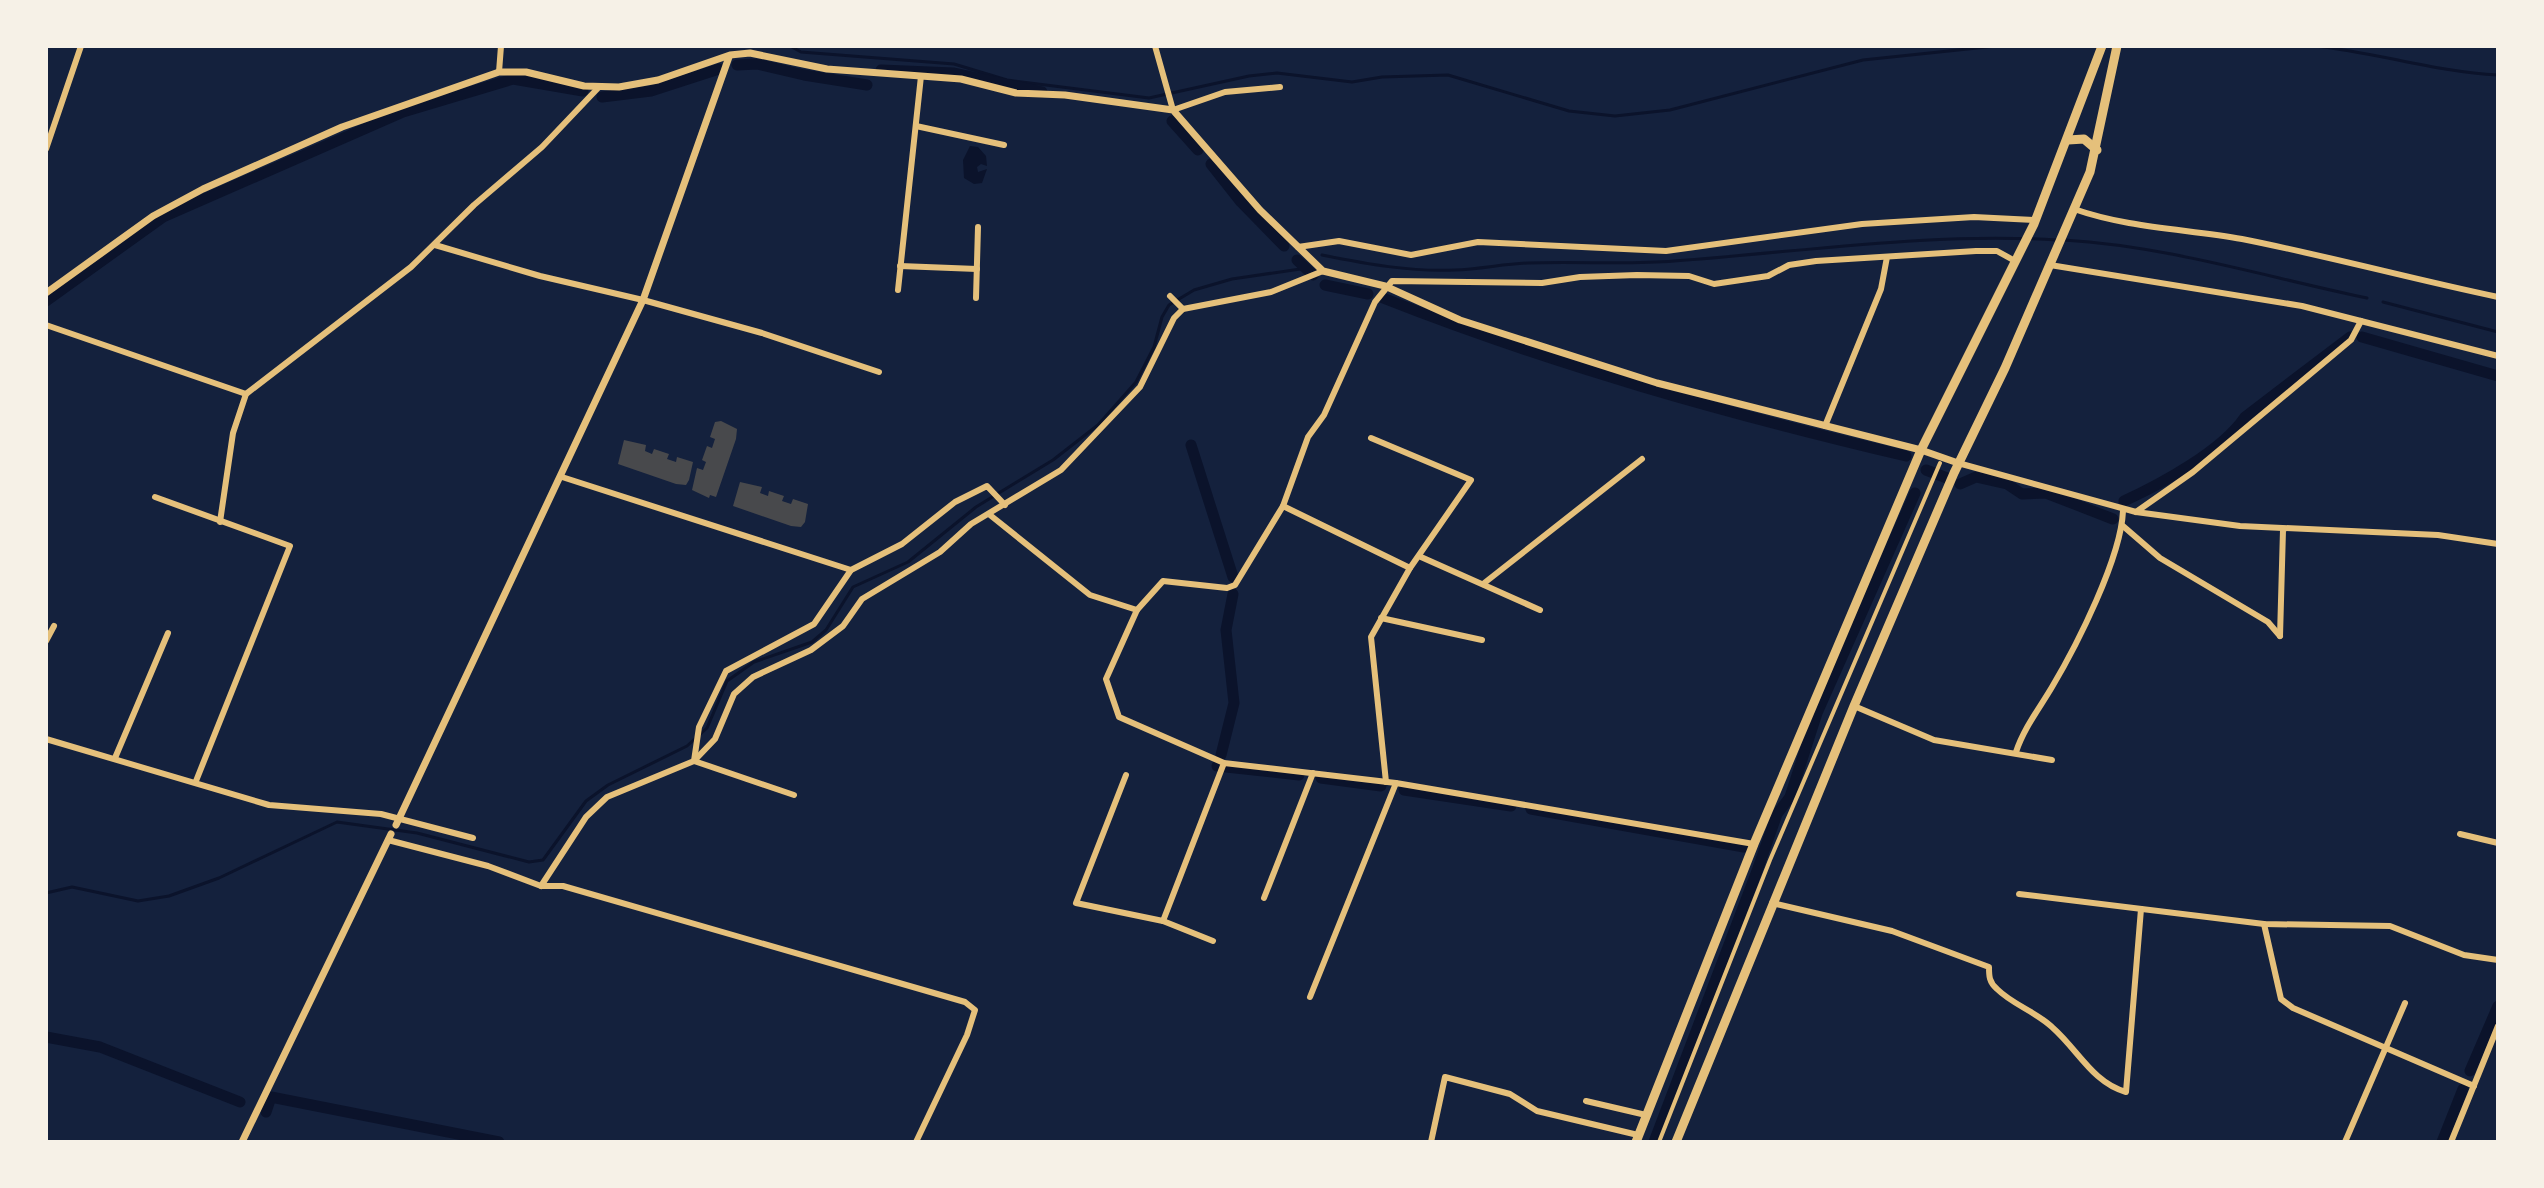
<svg xmlns="http://www.w3.org/2000/svg" width="2544" height="1188" font-family="'Fira Sans',sans-serif">
	<rect width="100%" height="100%" fill="#14213d"/>
	<polygon fill="#0b132b" points="970,146 978,147 986,156 987,166 981,164 977,167 978,172 987,169 982,183 974,184 964,178 963,160"/>
	<g fill="none" stroke-linecap="round" stroke-linejoin="round">
		<g stroke="#0b132b" stroke-width="3">
			<polyline points="790,46 801,52 954,64 1007,80 1149,98 1249,76 1277,73 1352,82 1382,77 1448,75 1569,111 1615,116 1670,110 1863,60 1996,46"/>
			<path d="M2314 46C2376 52 2435 72 2498 75"/>
			<path d="M2064 240C2167 246 2266 277 2367 298"/>
			<path d="M1322 255C1367 264 1410 272 1455 270 1480 269 1504 264 1528 263 1577 261 1626 265 1674 261 1802 252 1929 232 2057 240"/>
			<polyline points="2383,302 2498,332"/>
			<polyline points="46,893 72,887 138,901 169,896 219,878 337,822 417,833 529,862 543,860 586,801 608,785 687,746 707,728 727,681 754,662 812,642 826,630 853,587 908,562 976,507 1053,460 1098,425 1136,382 1154,347 1162,317 1169,305 1194,290 1232,279 1307,268"/>
		</g>
		<g stroke="#0b132b" stroke-width="11">
			<polyline points="737,65 757,64 804,75 867,85"/>
			<polyline points="881,70 953,73 1042,92"/>
			<polyline points="602,97 651,91 719,69"/>
			<polyline points="1172,121 1198,150"/>
			<polyline points="1211,164 1241,202 1284,246"/>
			<polyline points="1297,260 1313,275"/>
			<polyline points="1325,285 1368,294"/>
			<path d="M1383 298C1553 365 1728 414 1906 456"/>
			<polyline points="46,301 163,217 403,112 513,79 583,91"/>
			<polyline points="2362,337 2498,376"/>
			<polyline points="1191,445 1233,577"/>
			<polyline points="1926,470 1947,478"/>
			<polyline points="1960,484 1976,477 2007,484 2022,494 2046,493 2113,519"/>
			<path d="M2124 501C2161 484 2222 451 2245 417L2350 337"/>
			<polyline points="1221,755 1234,703 1226,630 1233,594"/>
			<polyline points="1217,766 1299,775"/>
			<polyline points="1321,778 1381,786"/>
			<polyline points="1404,790 1511,806"/>
			<polyline points="1531,809 1744,847"/>
			<polyline points="46,1037 100,1047 240,1102"/>
			<polyline points="2470,1071 2498,1006"/>
			<polyline points="266,1112 271,1097 499,1142"/>
			<polyline points="1654,1142 1757,871 1777,814 1790,797 1817,713 1915,493"/>
			<polyline points="2442,1142 2463,1089"/>
		</g>
	</g>
	<g fill="#48494c">
		<polygon points="721,421 737,429 736,439 716,497 710,495 709,498 692,490 697,468 703,470 706,462 702,460 707,446 712,448 715,439 710,437 715,422"/>
		<polygon points="624,440 646,445 645,451 652,454 654,449 669,454 667,459 676,462 677,457 693,462 689,480 686,485 676,484 618,464"/>
		<polygon points="740,482 762,487 760,493 768,496 769,491 784,496 782,501 791,504 793,499 808,504 805,522 801,527 791,526 733,506"/>
	</g>
	<g fill="none" stroke-linecap="round" stroke-linejoin="round">
		<polyline stroke="#e5c07b" stroke-width="4" points="1659,1142 1770,860 1940,463"/>
		<g stroke="#e5c07b" stroke-width="6">
			<polyline points="1155,46 1173,110 1225,92 1280,87"/>
			<polyline points="499,72 501,46"/>
			<polyline points="916,126 1004,145"/>
			<polyline points="46,149 81,46"/>
			<path d="M2074 209C2128 228 2186 229 2242 239 2328 256 2412 279 2498 297"/>
			<polyline points="435,245 540,276 643,300 762,333 879,372"/>
			<polyline points="1298,247 1339,241 1411,255 1478,242 1666,251 1862,224 1974,217 2036,220"/>
			<polyline points="2050,265 2302,306 2498,356"/>
			<polyline points="900,266 977,269"/>
			<polyline points="898,290 921,76"/>
			<polyline points="1170,296 1183,309"/>
			<polyline points="976,298 978,227"/>
			<polyline points="46,325 246,394"/>
			<polyline points="1825,426 1881,289 1887,257"/>
			<polyline points="1371,438 1471,480 1410,568 1371,637 1386,782"/>
			<polyline points="1958,463 2136,512 2240,526 2438,535 2498,544"/>
			<polyline points="562,477 851,570"/>
			<polyline points="155,497 290,546 196,781"/>
			<polyline points="1283,506 1410,568"/>
			<polyline points="2136,512 2193,472 2351,340 2361,321"/>
			<polyline points="990,515 1090,595 1137,610"/>
			<polyline points="220,522 233,433 246,394 411,267 474,205 542,147 599,87"/>
			<polyline points="2123,526 2160,558 2268,622 2280,636"/>
			<polyline points="1421,557 1540,610"/>
			<polyline points="1483,584 1642,459"/>
			<polyline points="1381,618 1482,640"/>
			<polyline points="2280,636 2283,530"/>
			<polyline points="46,641 54,626"/>
			<polyline points="1854,706 1934,740 2052,760"/>
			<polyline points="46,739 269,805 381,814 473,838"/>
			<path d="M2016 752C2024 728 2039 709 2052 687 2077 645 2121 558 2123 511"/>
			<polyline points="115,758 168,633"/>
			<polyline points="1126,775 1076,903 1163,921 1213,941"/>
			<polyline points="794,795 694,761 699,727 726,671 814,624 851,570 902,544 955,502 987,486 1005,505"/>
			<polyline points="2460,834 2498,843"/>
			<polyline points="388,840 488,866 541,886 563,886 965,1002 975,1010 967,1035 916,1142"/>
			<polyline points="1754,844 1396,783 1224,763 1119,717 1106,679 1137,610 1163,581 1227,588 1235,585 1283,506 1308,437 1324,415 1375,302 1392,281 1542,283 1580,277 1637,275 1689,276 1714,284 1768,276 1789,265 1816,261 1976,251 1997,251 2015,261"/>
			<polyline points="541,886 586,817 607,797 694,761 715,739 734,694 753,677 811,650 843,626 862,599 940,552 971,524 1061,470 1140,387 1174,318 1183,309 1271,292 1323,271"/>
			<polyline points="2019,894 2264,924 2390,926 2464,955 2498,960"/>
			<polyline points="1264,898 1313,773"/>
			<path d="M1772 903 1892 931 1989 967C1989 976 1989 982 1997 989 2013 1005 2037 1012 2053 1028 2078 1050 2093 1083 2126 1092L2141 909"/>
			<polyline points="1163,921 1224,763"/>
			<polyline points="2264,924 2281,999 2293,1008 2474,1086"/>
			<polyline points="1310,997 1396,783"/>
			<polyline points="1586,1101 1646,1115"/>
			<polyline points="1431,1142 1445,1077 1510,1094 1537,1111 1638,1135"/>
			<polyline points="2345,1142 2405,1003"/>
			<polyline points="2451,1142 2498,1026"/>
		</g>
		<g stroke="#e5c07b" stroke-width="7">
			<polyline points="46,293 153,216 203,189 342,127 499,72 526,72 584,86 619,87 658,80 730,55 750,53 827,69 961,79 1016,93 1065,95 1173,110 1260,210 1323,271 1385,286 1460,320 1657,383 1921,450 1958,463"/>
			<polyline points="396,825 643,300 729,57"/>
			<polyline points="242,1142 391,834"/>
		</g>
		<g stroke="#e5c07b" stroke-width="9">
			<polyline points="2068,140 2084,139 2097,150"/>
			<polyline points="1636,1142 1754,844 1921,450 2034,224 2102,46"/>
			<polyline points="1676,1142 1854,706 1954,473 2005,368 2090,172 2117,46"/>
		</g>
	</g>
	<rect width="2544" height="1188" fill="none" stroke="#f6f1e7" stroke-width="96"/>
</svg>
